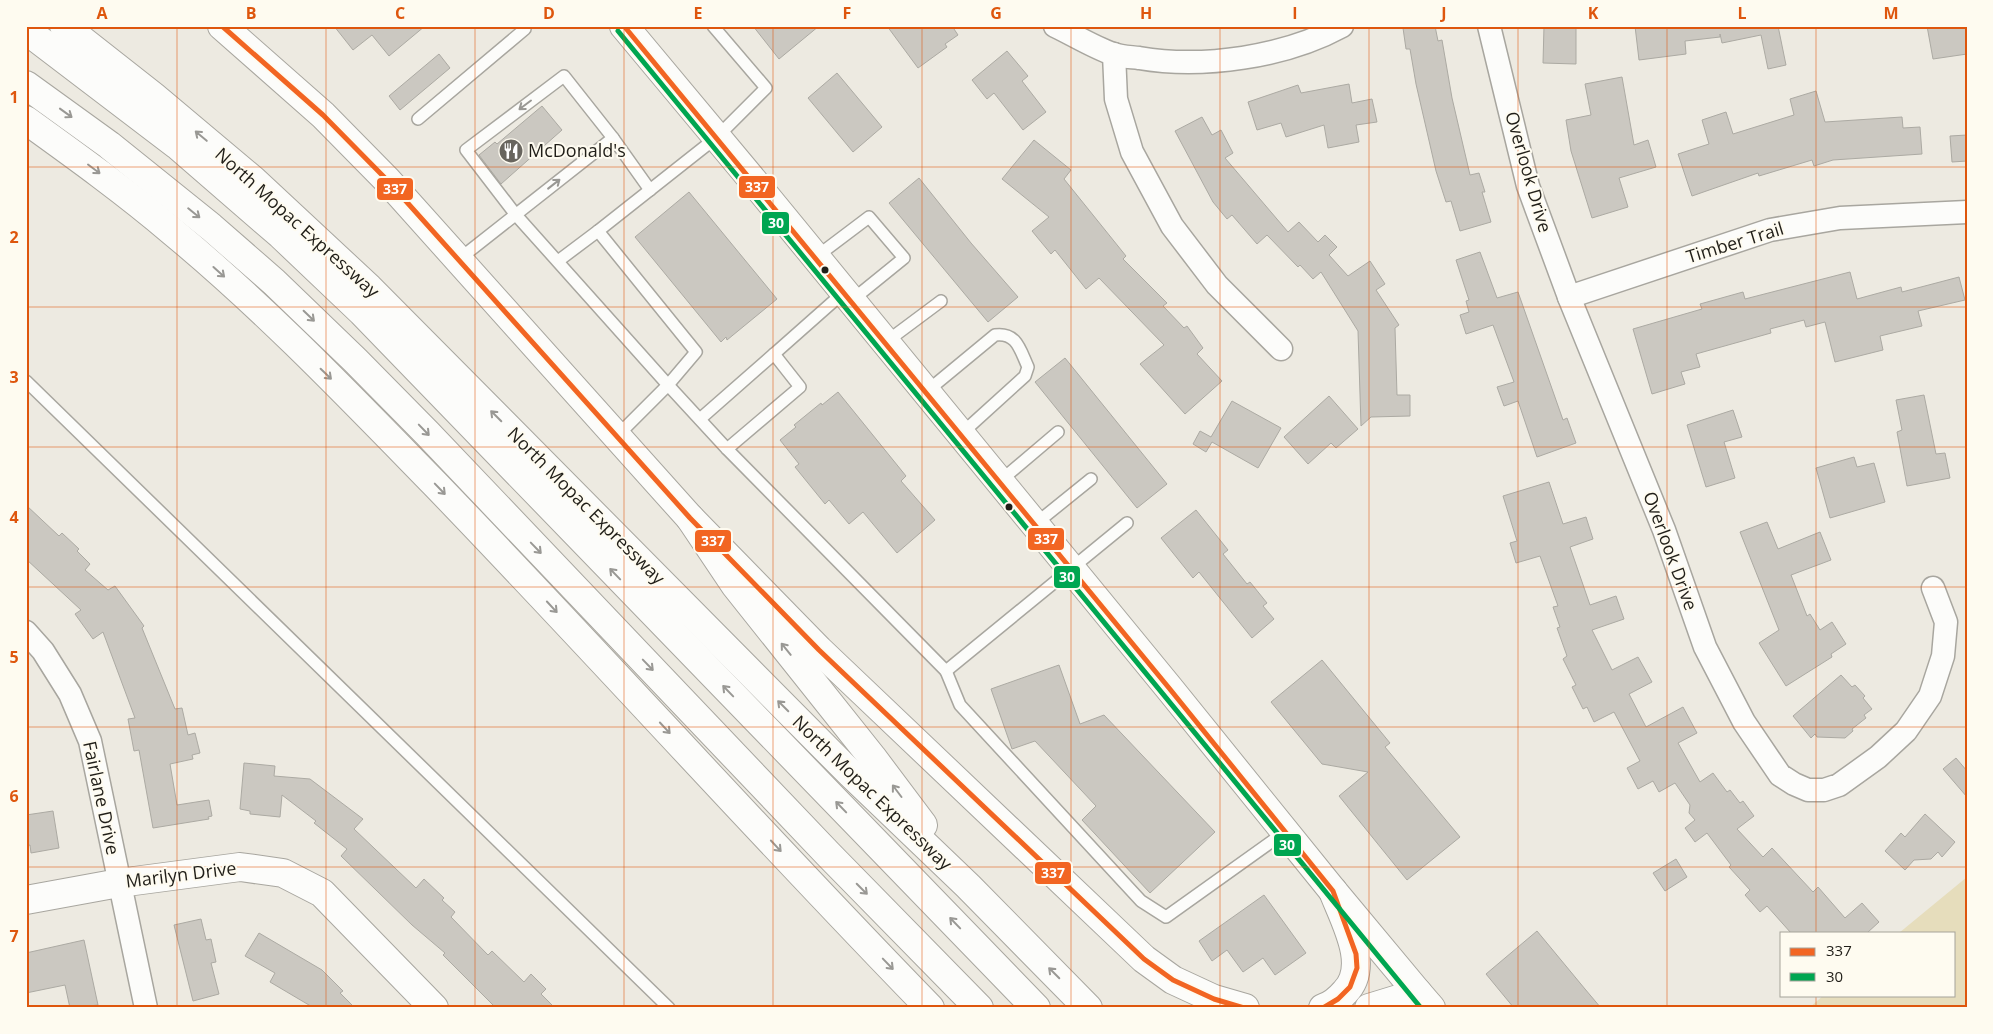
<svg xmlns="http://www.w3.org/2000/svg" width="1993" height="1034" font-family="'Open Sans',sans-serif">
	<rect width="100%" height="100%" fill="#edeae1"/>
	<polygon fill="#e6ddbc" points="1967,877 1967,1008 1809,1008 1824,995 1954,995 1954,933 1899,933"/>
	<g fill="#cbc8c1" stroke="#acaaa3">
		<polygon points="334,26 425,26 389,56 372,35 353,50"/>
		<polygon points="753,26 819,26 779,59"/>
		<polygon points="887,26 952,26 958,35 945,44 947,47 918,68"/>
		<polygon points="1414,26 1435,26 1438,41 1442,40 1452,98 1470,175 1479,173 1485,192 1482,192 1491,222 1460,231 1451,201 1446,202 1436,171 1416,84 1410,49 1406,49 1403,28"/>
		<polygon points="1544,26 1576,26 1576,64 1543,63"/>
		<polygon points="1635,26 1778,26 1786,65 1768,69 1761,35 1722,43 1720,34 1720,37 1685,41 1686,54 1639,60"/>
		<polygon points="1927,26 1967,26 1967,54 1933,59"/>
		<polygon points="1007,51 1028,76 1022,81 1046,112 1023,130 994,93 987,99 972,80"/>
		<polygon points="439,54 450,68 400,110 389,96"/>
		<polygon points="837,73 882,127 853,152 808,98"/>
		<polygon points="1622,77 1634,145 1648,140 1656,167 1619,178 1628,207 1592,218 1571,151 1566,120 1591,115 1585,84"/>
		<polygon points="1349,84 1352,103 1372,99 1377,122 1356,125 1359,142 1328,148 1324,125 1286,137 1281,123 1257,130 1248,102 1298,85 1301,93"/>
		<polygon points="1816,91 1825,122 1902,117 1903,128 1920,127 1922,154 1833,160 1814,166 1812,160 1759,176 1758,173 1692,196 1678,154 1709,144 1702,120 1726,112 1733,134 1794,115 1790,99"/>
		<polygon points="542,106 562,130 501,184 479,155 495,142 497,144"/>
		<polygon points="1202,117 1212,135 1221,130 1233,153 1225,158 1288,232 1299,222 1318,242 1325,235 1337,247 1329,255 1348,276 1370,261 1385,284 1376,290 1399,325 1395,328 1397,395 1410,395 1410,416 1371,417 1361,426 1358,331 1321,272 1313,279 1300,265 1298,267 1267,235 1257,244 1232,215 1227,219 1213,202 1175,131"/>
		<polygon points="1967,135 1967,161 1952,162 1950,136"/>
		<polygon points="1034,140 1071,170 1064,179 1126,256 1123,259 1167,303 1163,306 1184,328 1187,326 1203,348 1197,354 1222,381 1185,414 1140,364 1164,345 1099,278 1086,289 1055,250 1051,254 1032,231 1049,217 1002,179"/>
		<polygon points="919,178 971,243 1018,297 988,322 889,203"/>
		<polygon points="689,192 777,299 727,340 726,337 721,342 635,237"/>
		<polygon points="1480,252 1497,298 1518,292 1563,420 1567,418 1576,443 1537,457 1518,401 1504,406 1497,387 1514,382 1493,325 1466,334 1460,315 1469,312 1466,301 1469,300 1456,260"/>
		<polygon points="1850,272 1857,299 1901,287 1902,292 1959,277 1965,300 1918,311 1922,326 1880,336 1883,350 1835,362 1825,322 1806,327 1804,320 1770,329 1771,333 1696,354 1700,367 1681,372 1685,384 1652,394 1633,329 1702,309 1700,304 1743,292 1745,299"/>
		<polygon points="1065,358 1167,484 1137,508 1035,382"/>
		<polygon points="838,392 906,476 901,481 935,520 897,553 863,512 849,524 829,500 825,504 795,467 799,464 780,440 796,427 794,425 821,403 822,405"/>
		<polygon points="1924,395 1936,454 1945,453 1950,478 1907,486 1897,432 1902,430 1896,400"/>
		<polygon points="1329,396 1358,429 1336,448 1331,443 1308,464 1284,437"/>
		<polygon points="1232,401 1281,428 1258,468 1212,442 1206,452 1193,444 1200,431 1211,437"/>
		<polygon points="1733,410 1742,437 1724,442 1735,478 1706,487 1687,425"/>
		<polygon points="1854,457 1857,467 1874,463 1885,502 1830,518 1816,468"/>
		<polygon points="1549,482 1563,524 1586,517 1593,539 1570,547 1590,605 1616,596 1624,619 1592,630 1612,670 1638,657 1652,682 1629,694 1646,727 1683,707 1697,733 1678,743 1700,782 1713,773 1727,792 1730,790 1740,803 1743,801 1754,816 1737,829 1763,857 1772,848 1813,892 1818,887 1845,918 1862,903 1879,922 1867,933 1791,933 1767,906 1760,912 1745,895 1750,890 1729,867 1731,865 1707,833 1695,842 1685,828 1695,820 1689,813 1690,805 1675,783 1659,792 1653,781 1638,789 1627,768 1640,761 1614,712 1594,722 1587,707 1583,709 1572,687 1576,685 1563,659 1567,656 1557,628 1560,627 1553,607 1558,606 1540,556 1516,563 1510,543 1517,541 1503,496"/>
		<polygon points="26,505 59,536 62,533 79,549 77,551 90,564 85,570 108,590 115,586 144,626 142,628 175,709 182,708 188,735 195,733 200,753 192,755 193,759 170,764 177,805 209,800 212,816 208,817 209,819 153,828 139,750 134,751 128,719 135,718 103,632 93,639 75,614 81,610 26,559"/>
		<polygon points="1196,510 1228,550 1223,554 1247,584 1250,582 1267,603 1263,606 1274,619 1252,638 1199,572 1193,578 1161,538"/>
		<polygon points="1767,522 1778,549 1820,532 1831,560 1791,575 1807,616 1810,614 1820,630 1832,622 1846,644 1831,654 1832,657 1786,686 1759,643 1779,630 1740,532"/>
		<polygon points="1322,660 1390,743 1385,747 1460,837 1407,880 1339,796 1368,772 1322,764 1271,702"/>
		<polygon points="1059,665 1080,724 1104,715 1215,832 1150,893 1082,820 1096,806 1035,741 1012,749 991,689"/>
		<polygon points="1841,675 1852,687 1855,685 1865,696 1863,698 1872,709 1864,715 1866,718 1852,729 1853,731 1845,738 1817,737 1815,734 1811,738 1793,716"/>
		<polygon points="1956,758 1967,771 1967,797 1943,769"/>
		<polygon points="244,763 275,766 274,776 310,779 363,819 354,829 416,888 424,879 444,898 442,900 455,912 451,917 488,955 492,951 524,982 531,974 546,989 541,994 555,1008 496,1008 443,955 445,953 412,925 341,856 347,849 314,823 316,821 282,795 280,817 250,814 250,811 240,809"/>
		<polygon points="53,811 59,848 31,853 30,845 26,846 26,815"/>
		<polygon points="1925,814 1955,842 1942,857 1938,852 1931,859 1914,860 1905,870 1885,851 1901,833 1905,837"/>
		<polygon points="1676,859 1687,877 1665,891 1653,873"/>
		<polygon points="1264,895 1306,953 1275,975 1263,958 1243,972 1227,950 1212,961 1199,941"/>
		<polygon points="201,919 206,940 211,939 216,962 211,963 219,994 193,1001 174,925"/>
		<polygon points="1537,931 1585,989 1601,1008 1514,1008 1486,974"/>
		<polygon points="259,933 322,970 343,991 340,993 355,1008 314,1008 270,982 275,973 245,956"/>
		<polygon points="84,940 98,1005 70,1008 65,985 26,993 26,953"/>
	</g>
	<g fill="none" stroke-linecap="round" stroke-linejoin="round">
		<defs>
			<g id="service">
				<polyline points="418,119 525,29 525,26"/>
				<polyline points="613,138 650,190"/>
				<polyline points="598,231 717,137 766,88 713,26"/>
				<polyline points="816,257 869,217 904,258 851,301"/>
				<polyline points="458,260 613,138 564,76 466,150 516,215 668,385 696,352 598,231 558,261"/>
				<polyline points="886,342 941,301"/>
				<polyline points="774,354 844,292"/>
				<polyline points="26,381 669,1008"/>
				<path d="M926 392 995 335C1017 332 1020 350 1028 367L1025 376 960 435"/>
				<polyline points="700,419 774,354 800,387 727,449"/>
				<polyline points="617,436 668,385 727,449 946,671 1127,523"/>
				<polyline points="999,482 1058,432"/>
				<polyline points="1034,525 1091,479"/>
				<polyline points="946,671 960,705 1141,901 1166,917 1285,832"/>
			</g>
			<g id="minor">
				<path d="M1055 26C1074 35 1093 47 1113 54 1121 57 1131 57 1139 58 1203 69 1285 57 1342 26"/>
				<polyline points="1489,26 1528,186 1569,297 1664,530 1705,647 1744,722 1780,775 1794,784 1808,790 1824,790 1839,785 1878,757 1906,731 1930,696 1943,656 1946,622 1933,588"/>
				<polyline points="1114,54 1116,99 1132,152 1172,226 1217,285 1281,349"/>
				<polyline points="1569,297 1770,230 1840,218 1967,212"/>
				<polyline points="26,632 43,651 70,694 90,741 146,1008"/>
			</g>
			<g id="tertiary">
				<polyline points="624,26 755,183 1169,688 1333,891 1418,993"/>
				<polyline points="26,900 119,883 240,867 283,873 322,893 434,1008"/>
			</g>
			<g id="secondary">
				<polyline points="222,26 323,115 387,180 690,518 819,650 1144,959 1173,980 1214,999 1245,1008"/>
				<path d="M1323 1008C1332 1005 1339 999 1345 992 1371 966 1344 920 1333 891"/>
				<polyline points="1369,1008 1418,993 1431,1008"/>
			</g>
			<g id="motorway">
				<polyline points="64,26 153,96 253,180 369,288 851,774 968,886 1088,1008"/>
				<polyline points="26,30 177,145 281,235 362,312 1036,1008"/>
				<polyline points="26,85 109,145 211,227 274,282 355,360 427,433 828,854 979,1008"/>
				<path d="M26 120C76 156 126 192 173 232 266 309 351 398 435 484 602 657 762 836 930 1008"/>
				<polyline points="690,518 735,585 872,757 923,825"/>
			</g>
		</defs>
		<use href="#service" stroke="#a8a69f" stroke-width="14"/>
		<use href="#minor" stroke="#a8a69f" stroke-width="25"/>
		<use href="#tertiary" stroke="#a8a69f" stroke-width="30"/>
		<use href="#secondary" stroke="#a8a69f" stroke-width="30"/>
		<use href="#motorway" stroke="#a8a69f" stroke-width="30"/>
		<use href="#service" stroke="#fcfcfa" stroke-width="11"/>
		<use href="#minor" stroke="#fcfcfa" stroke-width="22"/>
		<use href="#tertiary" stroke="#fcfcfa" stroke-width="28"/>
		<use href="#secondary" stroke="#fcfcfa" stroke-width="28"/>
		<use href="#motorway" stroke="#fcfcfa" stroke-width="28"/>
		<defs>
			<g id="bus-1">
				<polyline points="222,26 323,115 387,180 690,518 819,650 1144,959 1173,980 1214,999 1244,1008"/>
				<polyline points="624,26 1169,688 1333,891 1356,954 1357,968 1350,987 1338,999 1323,1008"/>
			</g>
			<polyline id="bus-2" points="618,31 1421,1008"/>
		</defs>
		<use href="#bus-1" stroke="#fefbf0" stroke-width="9"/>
		<use href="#bus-2" stroke="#fefbf0" stroke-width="9"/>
		<use href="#bus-1" stroke="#f26522" stroke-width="5"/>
		<use href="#bus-2" stroke="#00a651" stroke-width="5"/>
	</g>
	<defs><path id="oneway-shaft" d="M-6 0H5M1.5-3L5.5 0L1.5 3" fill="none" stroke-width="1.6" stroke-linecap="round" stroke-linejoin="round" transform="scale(1.25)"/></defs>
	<g stroke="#999894">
		<use href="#oneway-shaft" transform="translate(525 105) rotate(143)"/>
		<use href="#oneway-shaft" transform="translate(66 113) rotate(36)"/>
		<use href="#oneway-shaft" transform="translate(201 136) rotate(-140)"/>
		<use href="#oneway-shaft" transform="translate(94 169) rotate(37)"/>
		<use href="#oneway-shaft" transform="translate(554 184) rotate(-38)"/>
		<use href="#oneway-shaft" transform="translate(194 213) rotate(39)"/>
		<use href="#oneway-shaft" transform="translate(219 272) rotate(42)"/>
		<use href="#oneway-shaft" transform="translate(309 316) rotate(44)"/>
		<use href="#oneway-shaft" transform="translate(326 374) rotate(44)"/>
		<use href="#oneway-shaft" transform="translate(496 416) rotate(-135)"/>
		<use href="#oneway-shaft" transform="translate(424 430) rotate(46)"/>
		<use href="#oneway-shaft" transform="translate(440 489) rotate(46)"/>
		<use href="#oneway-shaft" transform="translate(536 548) rotate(46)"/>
		<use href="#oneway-shaft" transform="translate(615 574) rotate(-134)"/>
		<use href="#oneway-shaft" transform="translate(552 607) rotate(47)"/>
		<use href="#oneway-shaft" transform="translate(786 649) rotate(-129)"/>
		<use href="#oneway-shaft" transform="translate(648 665) rotate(46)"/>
		<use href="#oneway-shaft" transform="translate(728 691) rotate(-134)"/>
		<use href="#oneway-shaft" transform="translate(783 706) rotate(-135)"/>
		<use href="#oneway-shaft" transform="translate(665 728) rotate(47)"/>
		<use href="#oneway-shaft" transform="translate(897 791) rotate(-127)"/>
		<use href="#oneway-shaft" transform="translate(841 807) rotate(-134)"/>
		<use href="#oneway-shaft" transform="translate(776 846) rotate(47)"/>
		<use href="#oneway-shaft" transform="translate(862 889) rotate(45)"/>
		<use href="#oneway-shaft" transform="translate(955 923) rotate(-134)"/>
		<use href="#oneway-shaft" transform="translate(888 964) rotate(46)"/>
		<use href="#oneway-shaft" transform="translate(1054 973) rotate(-135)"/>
	</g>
	<path fill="none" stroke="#de560d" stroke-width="1" stroke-opacity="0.55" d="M177 26V1008M326 26V1008M475 26V1008M624 26V1008M773 26V1008M922 26V1008M1071 26V1008M1220 26V1008M1369 26V1008M1518 26V1008M1667 26V1008M1816 26V933M26 167H1967M26 307H1967M26 447H1967M26 587H1967M26 727H1967M26 867H1967M1816 995V1008"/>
	<defs>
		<symbol id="restaurant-disc" viewBox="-11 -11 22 22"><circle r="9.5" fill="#68655e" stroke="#fefbf0"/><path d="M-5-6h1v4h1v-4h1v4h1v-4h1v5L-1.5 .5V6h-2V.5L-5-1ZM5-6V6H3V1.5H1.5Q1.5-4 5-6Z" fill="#fff"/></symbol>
	</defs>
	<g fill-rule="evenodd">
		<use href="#restaurant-disc" x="497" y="137" width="28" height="28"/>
	</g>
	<g fill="#201e18" stroke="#fefbf0" stroke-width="2">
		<circle cx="825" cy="270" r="4.5"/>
		<circle cx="1009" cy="507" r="4.5"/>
	</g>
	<g text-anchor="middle" stroke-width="4" stroke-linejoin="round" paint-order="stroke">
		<g font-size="18" fill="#201e18" stroke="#fefbf0" text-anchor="start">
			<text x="528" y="157">McDonald's</text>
		</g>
		<g font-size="18" fill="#201e18" stroke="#fefbf0">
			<text transform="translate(1528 172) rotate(74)" y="6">Overlook Drive</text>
			<text transform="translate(297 223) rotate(42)" y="6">North Mopac Expressway</text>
			<text transform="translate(1735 243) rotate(-17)" y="6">Timber Trail</text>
			<text transform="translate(586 506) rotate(45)" y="6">North Mopac Expressway</text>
			<text transform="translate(1670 551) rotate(70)" y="6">Overlook Drive</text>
			<text transform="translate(872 793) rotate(44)" y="6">North Mopac Expressway</text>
			<text transform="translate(101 798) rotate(78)" y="6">Fairlane Drive</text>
			<text transform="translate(181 875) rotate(-7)" y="6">Marilyn Drive</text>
		</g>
	</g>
	<g stroke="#fefbf0" stroke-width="2">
		<rect x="738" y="175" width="38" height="24" rx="5" fill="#f26522"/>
		<rect x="376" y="177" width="38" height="24" rx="5" fill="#f26522"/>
		<rect x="761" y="211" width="29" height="24" rx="5" fill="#00a651"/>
		<rect x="1027" y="527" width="38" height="24" rx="5" fill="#f26522"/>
		<rect x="694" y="529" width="38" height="24" rx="5" fill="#f26522"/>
		<rect x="1053" y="565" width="28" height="24" rx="5" fill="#00a651"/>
		<rect x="1273" y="833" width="29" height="24" rx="5" fill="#00a651"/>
		<rect x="1034" y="861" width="38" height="24" rx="5" fill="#f26522"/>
	</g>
	<g font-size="14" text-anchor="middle" font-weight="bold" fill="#fff">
		<text x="757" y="192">337</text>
		<text x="395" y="194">337</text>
		<text x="776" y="228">30</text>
		<text x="1046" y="544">337</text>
		<text x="713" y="546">337</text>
		<text x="1067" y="582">30</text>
		<text x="1287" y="850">30</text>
		<text x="1053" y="878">337</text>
	</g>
	<rect width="1993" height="1034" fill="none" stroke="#fefbf0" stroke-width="55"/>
	<rect x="1780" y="932" width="175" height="65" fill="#fefbf0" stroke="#a5a39a"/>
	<rect x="1790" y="948" width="25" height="8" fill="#f26522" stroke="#a5a39a"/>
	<text x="1826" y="956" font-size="15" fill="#201e18">337</text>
	<rect x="1790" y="973" width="25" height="8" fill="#00a651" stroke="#a5a39a"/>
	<text x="1826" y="982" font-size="15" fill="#201e18">30</text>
	<rect x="28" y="28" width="1938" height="978" fill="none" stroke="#de560d" stroke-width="2"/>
	<g font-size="16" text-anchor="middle" font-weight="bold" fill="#de560d">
		<text x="102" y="19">A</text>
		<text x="251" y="19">B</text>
		<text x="400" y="19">C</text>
		<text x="549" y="19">D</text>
		<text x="698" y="19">E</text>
		<text x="847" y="19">F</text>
		<text x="996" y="19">G</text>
		<text x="1146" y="19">H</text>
		<text x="1295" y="19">I</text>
		<text x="1444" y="19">J</text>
		<text x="1593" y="19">K</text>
		<text x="1742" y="19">L</text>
		<text x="1891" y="19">M</text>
		<text x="14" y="103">1</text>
		<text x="14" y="243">2</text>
		<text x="14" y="383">3</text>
		<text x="14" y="523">4</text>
		<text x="14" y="663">5</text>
		<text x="14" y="802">6</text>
		<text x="14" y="942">7</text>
	</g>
</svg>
